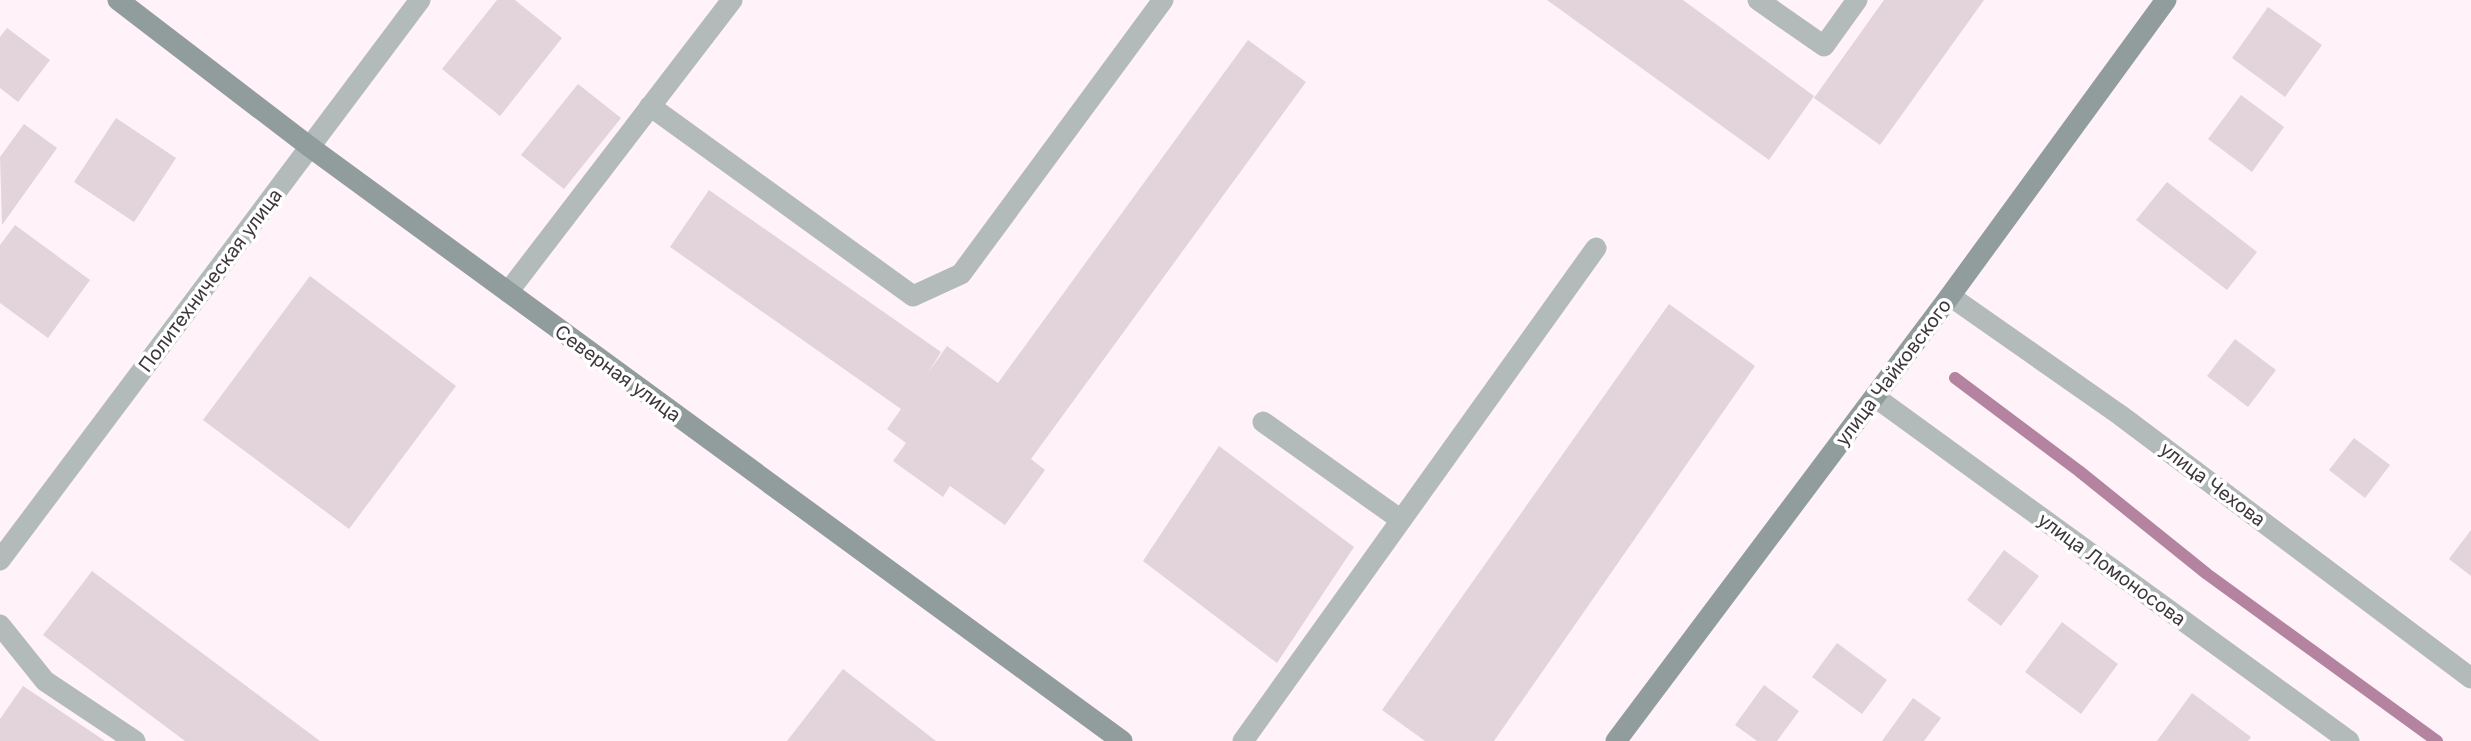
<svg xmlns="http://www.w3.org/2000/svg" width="2471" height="741" font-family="Inter,sans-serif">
	<rect width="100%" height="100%" fill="#fff2f9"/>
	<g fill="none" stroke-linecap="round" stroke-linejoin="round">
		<polyline stroke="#b383a0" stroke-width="12" points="1955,378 2079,471 2207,574 2437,741"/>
	</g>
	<g fill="#e3d4dc">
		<polygon points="497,0 515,0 562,38 500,116 442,69"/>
		<polygon points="1547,0 1683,0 1814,96 1769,160"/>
		<polygon points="1884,0 1984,0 1880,145 1814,98"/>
		<polygon points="2268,7 2322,45 2285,97 2232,58"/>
		<polygon points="7,28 50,60 18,102 0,88 0,37"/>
		<polygon points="1248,40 1306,82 1031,459 1045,470 1005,525 950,486 943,497 893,461 906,443 887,429 901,409 670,247 709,190 941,352 928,373 947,346 998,383"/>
		<polygon points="578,84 621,118 564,189 521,155"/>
		<polygon points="2241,95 2284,127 2252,172 2208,139"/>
		<polygon points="116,118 176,158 134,222 74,182"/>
		<polygon points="24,124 57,148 2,225 0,157"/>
		<polygon points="2167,182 2257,252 2227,290 2136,220"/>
		<polygon points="15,225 90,280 48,338 0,303 0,245"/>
		<polygon points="310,276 456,386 349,529 203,420"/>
		<polygon points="1669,304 1755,366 1494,741 1425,741 1382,710"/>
		<polygon points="2235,339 2276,370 2248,407 2207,376"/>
		<polygon points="2354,438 2390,465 2365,498 2329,470"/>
		<polygon points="1219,446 1354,547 1277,663 1143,561"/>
		<polygon points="2471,530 2471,576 2449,559"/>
		<polygon points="2004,550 2039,576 2001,626 1967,600"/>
		<polygon points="92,571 320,741 185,741 43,635"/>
		<polygon points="2062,622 2118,664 2081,714 2025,672"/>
		<polygon points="1837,643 1887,680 1862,714 1812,677"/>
		<polygon points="843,669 936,741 787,741"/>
		<polygon points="1764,685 1799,711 1777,741 1757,741 1735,725"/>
		<polygon points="23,686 105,741 0,741 0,719"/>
		<polygon points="2192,693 2251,737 2248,741 2157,741"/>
		<polygon points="1913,698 1941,718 1924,741 1882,741"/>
	</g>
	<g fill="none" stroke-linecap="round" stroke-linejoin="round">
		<g stroke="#b2baba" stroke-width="21">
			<polyline points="1758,0 1824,46 1857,0"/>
			<polyline points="650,106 913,296 961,274 1163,0"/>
			<polyline points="508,292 732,0"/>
			<polyline points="1263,422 1401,520"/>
			<polyline points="0,625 45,681 135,741"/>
			<polyline points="1243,741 1596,248"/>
		</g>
		<g stroke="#b2baba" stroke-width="21">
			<polyline points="1950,296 2120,415 2471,678"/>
			<polyline points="1875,397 2349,741"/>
			<polyline points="0,560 420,0"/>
		</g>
		<g stroke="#919d9c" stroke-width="21">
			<polyline points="118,0 310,147 1122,741"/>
			<polyline points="1616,741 1950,296 2166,0"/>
		</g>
	</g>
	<g text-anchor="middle" stroke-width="7" stroke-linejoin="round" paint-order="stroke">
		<g font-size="19" fill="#3d373a" stroke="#fff">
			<text transform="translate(210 280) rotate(-53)" y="7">Политехническая улица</text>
			<text transform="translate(1893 372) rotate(-53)" y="7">улица Чайковского</text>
			<text transform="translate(618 373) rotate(36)" y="7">Северная улица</text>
			<text transform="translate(2213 484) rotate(37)" y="7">улица Чехова</text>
			<text transform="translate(2112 569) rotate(36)" y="7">улица Ломоносова</text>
		</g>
	</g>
</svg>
